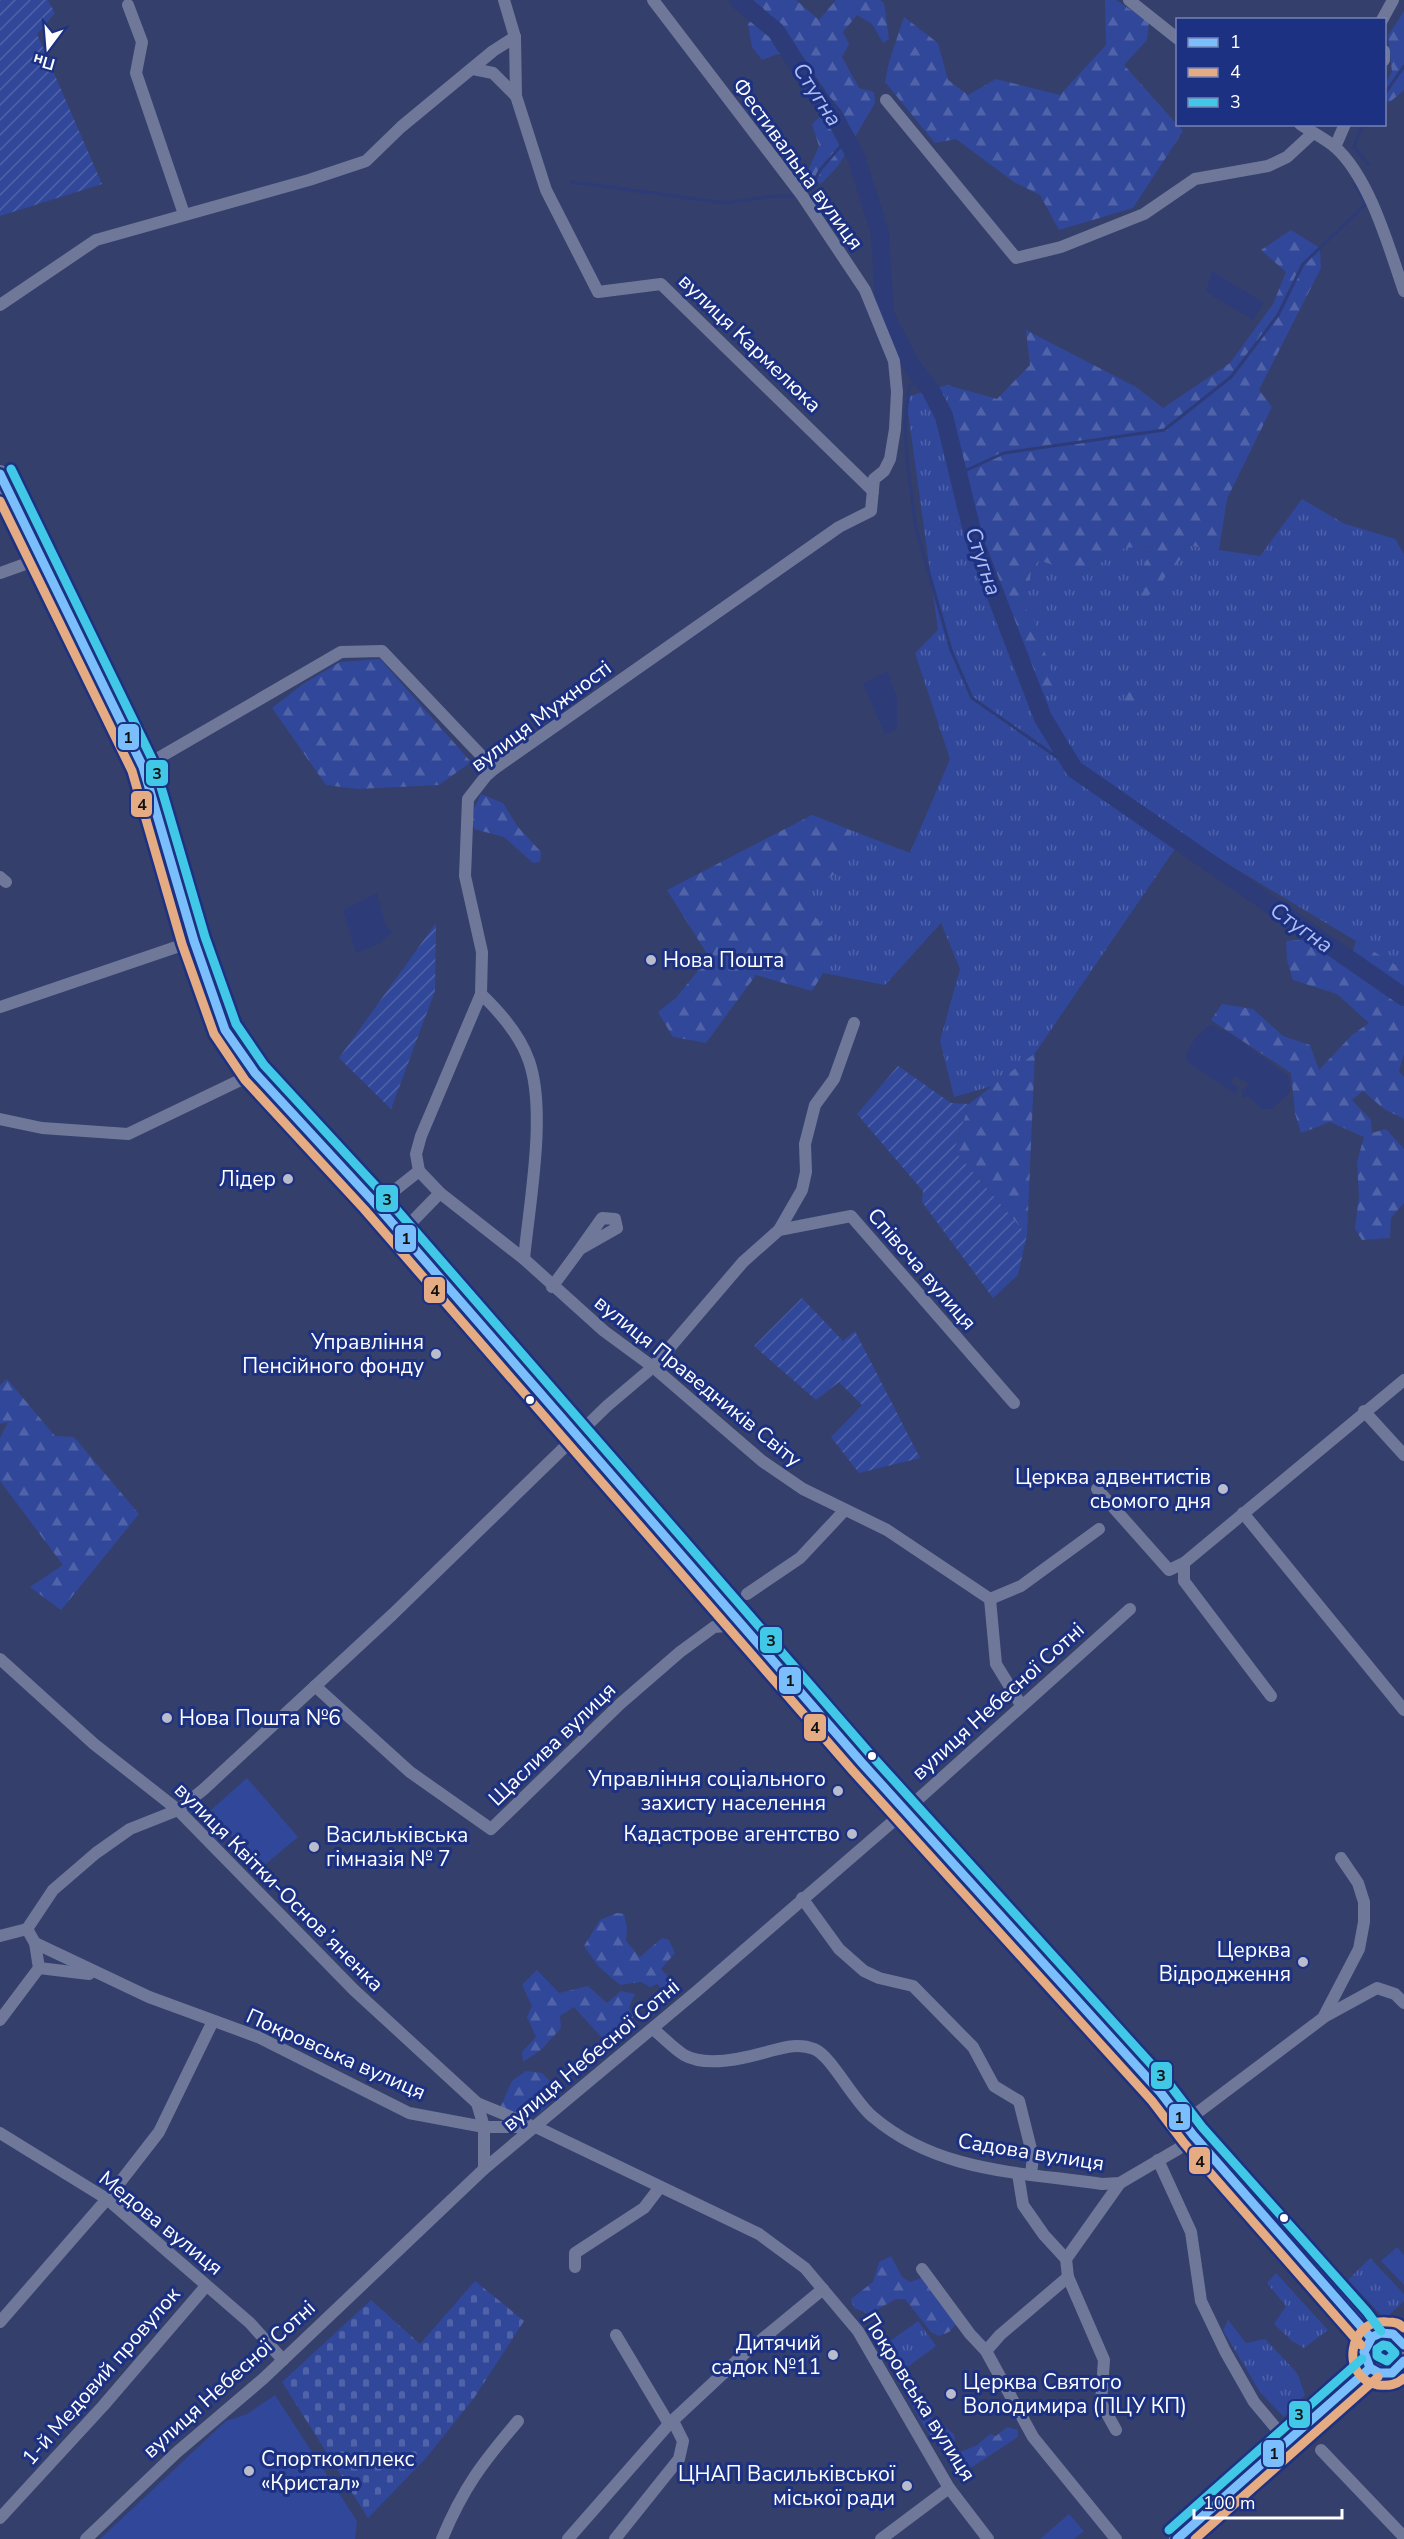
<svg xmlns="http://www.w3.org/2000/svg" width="1404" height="2539" font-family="'Nunito Sans',sans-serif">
	<defs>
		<pattern id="grass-tufts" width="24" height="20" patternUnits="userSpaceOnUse" patternTransform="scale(1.5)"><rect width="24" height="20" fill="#31479a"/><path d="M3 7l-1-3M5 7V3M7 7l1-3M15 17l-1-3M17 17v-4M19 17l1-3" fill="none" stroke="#5063a9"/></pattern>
		<pattern id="forest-firs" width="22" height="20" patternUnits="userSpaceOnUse" patternTransform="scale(1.5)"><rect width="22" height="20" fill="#31479a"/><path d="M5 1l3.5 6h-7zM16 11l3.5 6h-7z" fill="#5063a9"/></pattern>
		<pattern id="cemetery-stones" width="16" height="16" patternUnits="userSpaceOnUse" patternTransform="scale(1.5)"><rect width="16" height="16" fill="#31479a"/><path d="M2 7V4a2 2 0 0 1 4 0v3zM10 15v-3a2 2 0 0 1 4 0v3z" fill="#5063a9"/></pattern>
		<pattern id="garden-furrows" width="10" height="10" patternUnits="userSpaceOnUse" patternTransform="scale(1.5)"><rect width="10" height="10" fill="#31479a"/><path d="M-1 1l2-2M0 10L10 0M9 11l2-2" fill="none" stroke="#5063a9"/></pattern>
	</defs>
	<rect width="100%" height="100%" fill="#343f6c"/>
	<g fill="url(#grass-tufts)">
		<polygon points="947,385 958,523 996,536 988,554 1037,695 1016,601 1029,589 1031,570 1039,560 1080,575 1124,548 1156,546 1134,582 1143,601 1185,545 1260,556 1302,499 1343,523 1395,539 1404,554 1404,970 1183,837 1035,1053 1003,1083 954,1097 940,1041 960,969 941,923 885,985 737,956 812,815 910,853 950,759 915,653 938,630 906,397"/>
		<polygon points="1370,2258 1404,2294 1404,2301 1385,2319 1348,2280"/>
		<polygon points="1276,2273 1328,2330 1304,2348 1292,2341 1274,2324 1286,2306 1267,2283"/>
		<polygon points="1228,2320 1246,2343 1265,2339 1297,2373 1305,2395 1284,2417 1260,2392 1223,2330"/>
		<polygon points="918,2321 936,2346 902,2371 882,2347"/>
	</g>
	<g fill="url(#forest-firs)">
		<polygon points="753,0 796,0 819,20 836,0 880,0 884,3 889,39 883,43 872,24 857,15 843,32 849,44 842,57 859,88 874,92 875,103 838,166 821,184 806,175 819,146 812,124 824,113 829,96 802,55 778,54 762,60 752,47 748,24 764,9"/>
		<polygon points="1105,0 1116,0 1149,22 1147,40 1124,65 1183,131 1133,208 1059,230 1040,195 1014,182 956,139 935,143 885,82 889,62 904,17 938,43 948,80 968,95 996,79 1060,95 1106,45"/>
		<polygon points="1404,11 1404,90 1390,102 1385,101 1385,84 1392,72 1388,36"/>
		<polygon points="1291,230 1320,248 1321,268 1259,390 1272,407 1227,499 1219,550 1185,545 1180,560 1143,602 1134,582 1155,546 1124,548 1080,575 1039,560 1031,570 1029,589 1017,601 1032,615 1059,694 1037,695 988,554 996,536 958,523 947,385 997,399 1030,365 1026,330 1136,387 1163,408 1230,363 1273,304 1286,272 1261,250"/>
		<polygon points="380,659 471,762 439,785 357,789 326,785 272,708 303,684 340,662"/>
		<polygon points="1133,689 1146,698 1142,709 1132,717 1122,707 1125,695"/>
		<polygon points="481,794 503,803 518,827 541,852 540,862 533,863 504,837 474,829 471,815"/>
		<polygon points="812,815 852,831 841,870 801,896 838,949 812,991 756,975 706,1043 673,1037 658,1012 676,998 709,957 667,890"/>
		<polygon points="1310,939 1404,1006 1404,1054 1399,1071 1404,1077 1404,1119 1384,1109 1363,1091 1352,1100 1371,1120 1372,1133 1386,1129 1404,1149 1404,1203 1391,1218 1390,1238 1362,1240 1355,1229 1359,1196 1357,1162 1364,1137 1330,1122 1301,1133 1295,1113 1291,1073 1211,1020 1222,1004 1253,1009 1283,1036 1310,1045 1319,1070 1352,1035 1369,1023 1337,994 1293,980 1287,960 1286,941"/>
		<polygon points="1356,941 1404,970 1404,989 1352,954"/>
		<polygon points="1035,1053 1027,1235 954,1150 969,1104"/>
		<polygon points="7,1379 55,1436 74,1437 139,1514 61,1610 30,1587 63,1565 0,1481 0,1438 8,1422 0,1424 0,1385"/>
		<polygon points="617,1913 624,1914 627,1928 626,1941 640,1957 662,1938 669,1940 675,1953 661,1969 678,1988 665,1991 657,1984 650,1987 641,1982 620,1985 599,1967 584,1946 600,1920"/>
		<polygon points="537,1970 559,1993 588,1986 607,2003 621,1991 635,1994 629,2007 633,2018 605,2041 574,2007 560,2016 561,2028 541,2050 523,2062 522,2052 536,2037 527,2017 532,2006 522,1985"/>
		<path d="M526 2071 542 2073 552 2083 556 2095C536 2122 529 2118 500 2108L512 2081Z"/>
		<polygon points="891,2256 902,2277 910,2282 924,2277 958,2322 949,2332 939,2336 931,2332 905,2299 896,2299 869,2314 854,2308 851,2299 873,2282 879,2262"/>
		<path d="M904 2387H908L930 2417 954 2434 955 2439 952 2445 958 2453 977 2445 990 2434 996 2436 1007 2427 1018 2430V2437L972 2467 946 2457 944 2449C931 2442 909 2402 904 2387Z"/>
	</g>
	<polygon fill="url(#cemetery-stones)" points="475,2281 524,2321 474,2398 426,2458 368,2518 282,2382 371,2300 420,2344"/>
	<g fill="url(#garden-furrows)">
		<polygon points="0,0 48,0 55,13 37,34 102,184 0,216"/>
		<polygon points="436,923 435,991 391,1109 339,1058"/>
		<polygon points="898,1066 951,1103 969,1104 954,1150 1027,1235 1018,1275 993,1298 922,1202 923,1191 857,1114"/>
		<polygon points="802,1298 843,1341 855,1331 920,1458 859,1473 831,1437 862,1405 839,1382 816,1400 754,1346"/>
	</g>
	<g fill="#31479a">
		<polygon points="247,1778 298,1837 260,1869 210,1811"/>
		<polygon points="1397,2247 1404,2255 1404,2285 1381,2261"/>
		<polygon points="275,2395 357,2521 355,2539 100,2539 226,2421 247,2414"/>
		<polygon points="1069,2514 1084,2531 1074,2539 1040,2539"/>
	</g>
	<g fill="#2d3b78">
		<polygon points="1212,271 1264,303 1253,320 1206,292"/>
		<polygon points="887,671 897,697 897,729 885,734 863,684"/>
		<polygon points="377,893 386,927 393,931 379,944 356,953 343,910"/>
		<path d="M1211 1025 1231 1034 1288 1076 1290 1092 1272 1109H1262L1248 1096 1243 1098 1242 1088 1245 1091 1248 1083 1235 1075 1231 1083 1238 1087 1236 1094 1188 1062 1186 1058C1189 1044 1199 1032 1211 1025Z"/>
	</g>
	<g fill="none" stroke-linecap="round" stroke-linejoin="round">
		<g stroke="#2d3b78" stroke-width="3">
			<polyline points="1384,95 1404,66"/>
			<polyline points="1362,124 1354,147 1368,164"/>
			<polyline points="572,182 726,203 774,196 792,196"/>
			<polyline points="812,186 820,170 847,139"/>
			<polyline points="919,378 909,388 905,423 907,460 916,528 951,650 972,698 1074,769"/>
			<polyline points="958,474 1004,453 1164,430 1231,377 1278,315 1303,264 1366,204 1355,184"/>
		</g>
		<polyline stroke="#2d3b78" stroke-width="18" points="738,0 776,31 815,93 834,116 856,157 880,233 885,314 911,365 930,389 944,416 974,539 1043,718 1074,769 1404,997"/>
		<g stroke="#70789a" stroke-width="12">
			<polyline points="504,0 515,37 516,96 546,190 598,292 661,284 873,491"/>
			<polyline points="1129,0 1178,39"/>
			<polyline points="128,5 142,42 136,73 184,214"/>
			<polyline points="1382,20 1393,0"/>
			<polyline points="1384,51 1384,60"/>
			<polyline points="473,69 493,73 516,96"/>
			<polyline points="886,100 1016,258 1061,247 1144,214 1195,179 1268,166 1287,157 1313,133"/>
			<path d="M1300 124C1311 132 1324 138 1335 147 1370 178 1389 248 1404 291"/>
			<polyline points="1335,147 1345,124"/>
			<polyline points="0,305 96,240 309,180 366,161 401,127 493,51 515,37"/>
			<polyline points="0,573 42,558"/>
			<polyline points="143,767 341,652 382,651 494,769"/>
			<polyline points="0,877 6,882"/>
			<path d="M481 994C501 1013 520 1035 529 1061 547 1112 529 1205 524 1259"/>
			<polyline points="0,1007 194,941"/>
			<polyline points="0,1119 42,1128 128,1134 255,1073"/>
			<polyline points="419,1171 416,1154 421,1136 481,994 482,952 465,876 468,799 486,776 494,769 839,527 871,511 874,479 884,471 890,459 895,429 897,392 894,361 865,290 801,194 653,0"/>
			<polyline points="440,1193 524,1259 604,1331 653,1367 762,1461 803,1489 887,1530 990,1599 1021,1586 1099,1529"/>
			<polyline points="376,1205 419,1171 440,1193 400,1234"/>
			<polyline points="779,1230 802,1190 806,1172 805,1144 815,1105 834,1079 854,1023"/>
			<polyline points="552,1287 580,1249 617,1228 615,1219 602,1218 580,1249"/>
			<polyline points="1364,1411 1404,1455"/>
			<polyline points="1097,1489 1169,1570 1184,1563 1404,1380"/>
			<polyline points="1243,1513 1404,1710"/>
			<polyline points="1184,1563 1184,1581 1271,1696"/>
			<polyline points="747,1594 800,1558 844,1511"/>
			<polyline points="990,1599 996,1664 1021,1705"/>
			<polyline points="0,1659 94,1744 178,1810 354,1990 477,2103 484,2127 484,2169"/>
			<polyline points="315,1686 410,1772 491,1829 620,1704 680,1652 714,1627 725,1626 735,1618"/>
			<polyline points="802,1898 839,1949 864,1971 879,1978 913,1986 973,2047 994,2086 1019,2101 1033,2157 1031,2174"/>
			<polyline points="0,1936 27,1929"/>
			<polyline points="35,1943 149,1997 258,2037 409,2113 484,2127 536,2127 759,2234 805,2268 858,2331 949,2488 988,2539"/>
			<polyline points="39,1968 89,1974"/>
			<polyline points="1324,2017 1377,1988 1395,1994 1404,2003"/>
			<polyline points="0,2020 39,1968 35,1943 27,1929 53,1890 96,1853 130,1829 178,1810 204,1789 393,1614 607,1406 653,1367 743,1262 779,1230 851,1216 1014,1403"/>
			<path d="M653 2029C663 2037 673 2048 684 2055 707 2068 746 2058 770 2051 785 2047 799 2043 814 2049 831 2055 854 2102 873 2117 939 2173 1021 2172 1102 2184L1120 2183 1178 2149 1193 2135"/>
			<polyline points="477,2103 528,2124"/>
			<polyline points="1185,2122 1323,2018 1359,1949 1364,1922 1364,1902 1358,1883 1341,1858"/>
			<polyline points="0,2133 107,2199 250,2323 283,2360"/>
			<polyline points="1158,2160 1191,2232 1201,2301 1225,2351 1254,2402 1286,2440"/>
			<polyline points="1018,2174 1023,2205 1044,2235 1066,2259 1068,2277 1104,2360 1101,2403 1116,2430"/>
			<polyline points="1066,2259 1120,2183"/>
			<polyline points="575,2267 575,2253 644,2208 660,2187"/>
			<polyline points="922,2269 970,2334 986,2351 1033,2437 1116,2539"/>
			<polyline points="0,2322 107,2199 159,2132 213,2021"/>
			<polyline points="616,2335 669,2424"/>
			<polyline points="986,2351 1000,2335 1068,2277"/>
			<polyline points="1321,2450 1404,2537"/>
			<polyline points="0,2518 103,2406 206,2286"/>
			<polyline points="86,2539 176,2453 264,2378 484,2169 697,1991 905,1811 1130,1609"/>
			<path d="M442 2539C463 2488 483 2462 518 2421"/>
			<polyline points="568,2539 669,2424 744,2354 823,2289"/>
			<polyline points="615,2539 679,2459 683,2441 673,2421"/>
			<polyline points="881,2539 949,2488"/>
		</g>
		<polyline stroke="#757e9e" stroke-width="16" points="1177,2539 1370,2368"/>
		<g stroke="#6f7697" stroke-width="18">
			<polyline points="0,474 143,767 194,941 225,1030 255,1073 373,1201 862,1763 1161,2093 1193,2135 1358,2320 1371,2338"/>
			<path d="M1404 2345 1393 2334C1356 2324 1353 2379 1392 2373L1404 2361"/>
		</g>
		<defs>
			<g id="bus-1">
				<polyline points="0,474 143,767 194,941 225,1030 255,1073 373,1201 862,1763 1161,2093 1193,2135 1371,2338"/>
				<polyline points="1404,2345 1393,2334 1381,2333 1372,2337 1364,2352 1370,2368 1379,2373 1392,2373 1404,2361"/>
				<polyline points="1177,2539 1370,2368"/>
			</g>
			<g id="bus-2">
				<polyline points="0,501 132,771 182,944 214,1034 245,1080 364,1209 853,1771 1152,2101 1184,2143 1361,2345"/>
				<path d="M1404 2328C1399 2323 1395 2322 1387 2322 1348 2318 1339 2378 1378 2385 1389 2386 1397 2385 1404 2378"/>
				<polyline points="1195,2539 1378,2377"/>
			</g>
			<g id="bus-3">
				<polyline points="11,469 154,763 205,937 236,1024 264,1065 382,1193 871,1755 1170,2085 1202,2127 1367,2312 1381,2331"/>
				<polygon points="1383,2345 1388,2346 1395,2353 1387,2361 1377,2356 1377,2349"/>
				<polyline points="1169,2530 1362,2359"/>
			</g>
		</defs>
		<use href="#bus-1" stroke="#1d3183" stroke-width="14"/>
		<use href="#bus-2" stroke="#1d3183" stroke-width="14"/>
		<use href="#bus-3" stroke="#1d3183" stroke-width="14"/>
		<use href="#bus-1" stroke="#7abffc" stroke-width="9"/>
		<use href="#bus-2" stroke="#e5ac83" stroke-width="9"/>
		<use href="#bus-3" stroke="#40c8e6" stroke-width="9"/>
	</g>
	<g fill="#b8bccc" stroke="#1d3183" stroke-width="2">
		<circle cx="651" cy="960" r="6"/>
		<circle cx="288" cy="1179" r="6"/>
		<circle cx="436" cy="1354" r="6"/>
		<circle cx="1223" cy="1489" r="6"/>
		<circle cx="167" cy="1718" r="6"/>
		<circle cx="838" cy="1791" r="6"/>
		<circle cx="852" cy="1834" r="6"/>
		<circle cx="314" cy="1847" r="6"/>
		<circle cx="1303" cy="1962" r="6"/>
		<circle cx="833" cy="2355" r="6"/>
		<circle cx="951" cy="2394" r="6"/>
		<circle cx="249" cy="2471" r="6"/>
		<circle cx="907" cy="2486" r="6"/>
	</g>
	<g fill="#fff" stroke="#1d3183" stroke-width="2">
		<circle cx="530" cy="1400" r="5"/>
		<circle cx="872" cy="1756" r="5"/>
		<circle cx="1284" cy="2218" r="5"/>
	</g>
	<g text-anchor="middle" stroke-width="6" stroke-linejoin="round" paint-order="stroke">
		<g font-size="21" fill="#fff" stroke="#1d3183">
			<text transform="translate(798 164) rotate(54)" y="7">Фестивальна вулиця</text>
			<text transform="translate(750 343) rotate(44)" y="7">вулиця Кармелюка</text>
			<text transform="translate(541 716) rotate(-37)" y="7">вулиця Мужності</text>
			<text transform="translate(922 1269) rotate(49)" y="7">Співоча вулиця</text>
			<text transform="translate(698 1381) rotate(39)" y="7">вулиця Праведників Світу</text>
			<text transform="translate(998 1701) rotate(-42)" y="7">вулиця Небесної Сотні</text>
			<text transform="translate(552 1744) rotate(-44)" y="7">Щаслива вулиця</text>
			<text transform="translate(279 1887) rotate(45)" y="7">вулиця Квітки-Основʼяненка</text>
			<text transform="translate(336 2054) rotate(24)" y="7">Покровська вулиця</text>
			<text transform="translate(591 2055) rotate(-40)" y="7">вулиця Небесної Сотні</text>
			<text transform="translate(1031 2152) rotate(9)" y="7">Садова вулиця</text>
			<text transform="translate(161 2223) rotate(39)" y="7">Медова вулиця</text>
			<text transform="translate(101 2376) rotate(-49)" y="7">1-й Медовий провулок</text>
			<text transform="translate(229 2379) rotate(-42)" y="7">вулиця Небесної Сотні</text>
			<text transform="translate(919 2397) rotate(58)" y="7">Покровська вулиця</text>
		</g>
		<g font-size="21" fill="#fff" stroke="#1d3183" text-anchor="end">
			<text x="663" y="967" text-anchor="start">Нова Пошта</text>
			<text x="276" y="1186">Лідер</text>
			<text x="424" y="1349">Управління<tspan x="424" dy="24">Пенсійного фонду</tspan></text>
			<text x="1211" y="1484">Церква адвентистів<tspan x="1211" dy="24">сьомого дня</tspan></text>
			<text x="179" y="1725" text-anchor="start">Нова Пошта №6</text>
			<text x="826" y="1786">Управління соціального<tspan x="826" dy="24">захисту населення</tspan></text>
			<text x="840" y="1841">Кадастрове агентство</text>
			<text x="326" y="1842" text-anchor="start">Васильківська<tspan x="326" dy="24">гімназія № 7</tspan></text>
			<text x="1291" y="1957">Церква<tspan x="1291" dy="24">Відродження</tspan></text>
			<text x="821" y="2350">Дитячий<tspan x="821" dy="24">садок №11</tspan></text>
			<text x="963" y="2389" text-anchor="start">Церква Святого<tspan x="963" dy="24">Володимира (ПЦУ КП)</tspan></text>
			<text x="261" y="2466" text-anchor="start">Спорткомплекс<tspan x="261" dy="24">«Кристал»</tspan></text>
			<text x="895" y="2481">ЦНАП Васильківської<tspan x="895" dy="24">міської ради</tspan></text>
		</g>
		<g font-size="22" font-style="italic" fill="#afbdf1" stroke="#1d3183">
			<text transform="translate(818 94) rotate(57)" y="8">Стугна</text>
			<text transform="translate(984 561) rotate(71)" y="8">Стугна</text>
			<text transform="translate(1302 927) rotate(35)" y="8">Стугна</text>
		</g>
	</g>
	<g stroke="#1d3183" stroke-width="2">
		<rect x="117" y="723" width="23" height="28" rx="6" fill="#7abffc"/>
		<rect x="145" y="759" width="24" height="28" rx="6" fill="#40c8e6"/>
		<rect x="130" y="790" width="23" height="28" rx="6" fill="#e5ac83"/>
		<rect x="375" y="1184" width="24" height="29" rx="6" fill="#40c8e6"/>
		<rect x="394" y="1224" width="23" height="29" rx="6" fill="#7abffc"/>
		<rect x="423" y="1276" width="23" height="28" rx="6" fill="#e5ac83"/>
		<rect x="759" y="1626" width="24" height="28" rx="6" fill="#40c8e6"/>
		<rect x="778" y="1666" width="24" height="29" rx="6" fill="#7abffc"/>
		<rect x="803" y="1713" width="24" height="29" rx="6" fill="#e5ac83"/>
		<rect x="1150" y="2061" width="23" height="29" rx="6" fill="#40c8e6"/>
		<rect x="1168" y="2103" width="23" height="28" rx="6" fill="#7abffc"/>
		<rect x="1188" y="2146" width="23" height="29" rx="6" fill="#e5ac83"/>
		<rect x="1288" y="2400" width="23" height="29" rx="6" fill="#40c8e6"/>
		<rect x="1262" y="2439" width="23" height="29" rx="6" fill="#7abffc"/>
	</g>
	<g font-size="16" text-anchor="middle" font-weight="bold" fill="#111">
		<text x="128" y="743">1</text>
		<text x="157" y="779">3</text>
		<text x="142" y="810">4</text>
		<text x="387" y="1205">3</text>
		<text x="406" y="1244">1</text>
		<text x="435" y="1296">4</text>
		<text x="771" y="1646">3</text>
		<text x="790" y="1686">1</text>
		<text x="815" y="1733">4</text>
		<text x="1161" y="2081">3</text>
		<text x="1179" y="2123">1</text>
		<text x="1200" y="2167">4</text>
		<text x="1299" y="2420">3</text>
		<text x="1274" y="2459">1</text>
	</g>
	<rect x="1176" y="18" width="210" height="108" fill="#1d3183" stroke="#7783b5" stroke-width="1.5"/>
	<rect x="1188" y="38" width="30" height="9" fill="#7abffc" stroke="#7783b5" stroke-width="1.5"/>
	<text x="1230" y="48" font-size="18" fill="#ffffff">1</text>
	<rect x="1188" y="68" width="30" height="9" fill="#e5ac83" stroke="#7783b5" stroke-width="1.5"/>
	<text x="1230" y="78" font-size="18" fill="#ffffff">4</text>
	<rect x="1188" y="98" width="30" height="9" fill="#40c8e6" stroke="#7783b5" stroke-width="1.5"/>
	<text x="1230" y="108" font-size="18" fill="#ffffff">3</text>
	<g transform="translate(48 48) rotate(196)" stroke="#1d3183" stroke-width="4.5" paint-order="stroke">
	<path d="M0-4.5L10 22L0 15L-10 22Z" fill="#ffffff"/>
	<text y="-9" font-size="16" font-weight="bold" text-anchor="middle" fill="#ffffff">Пн</text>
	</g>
	<path d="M1194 2509v9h148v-9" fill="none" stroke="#ffffff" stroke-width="3"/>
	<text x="1203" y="2509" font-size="18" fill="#ffffff" stroke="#1d3183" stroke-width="4.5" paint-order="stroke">100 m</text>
</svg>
